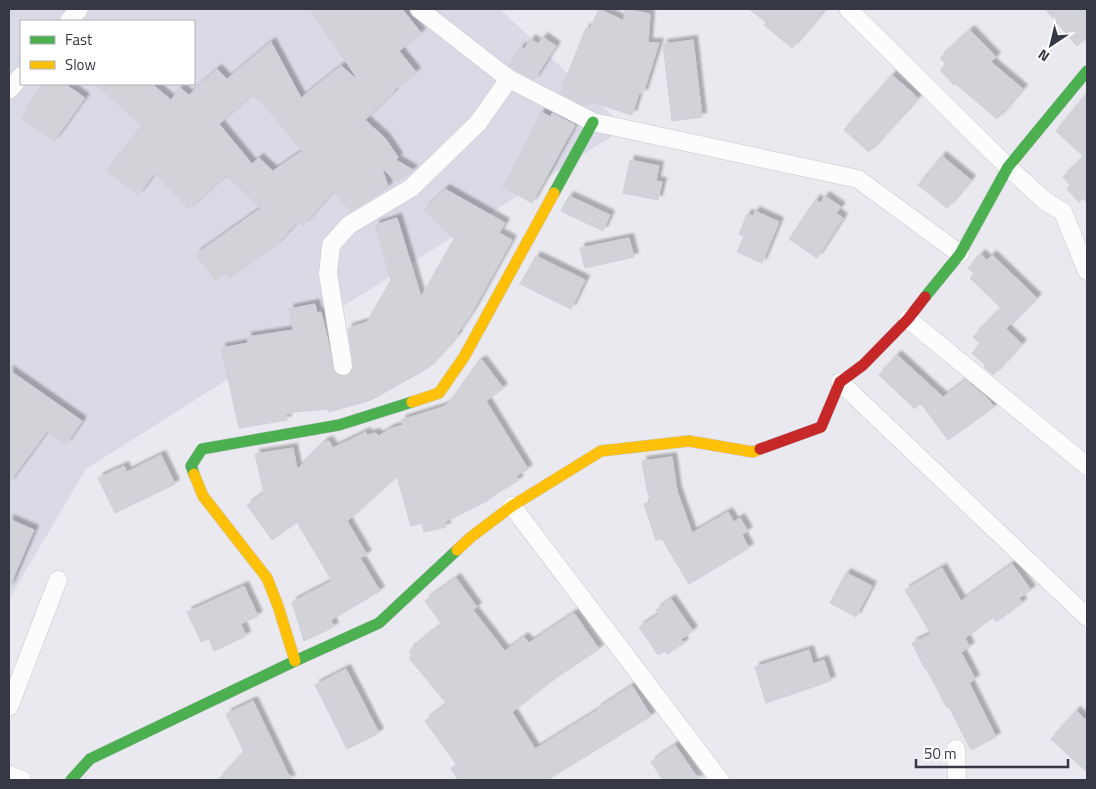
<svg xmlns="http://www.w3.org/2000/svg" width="1096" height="789" font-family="'Titillium Web',sans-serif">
	<defs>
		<filter id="shadow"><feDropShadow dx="4.5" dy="-4.5" stdDeviation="1" flood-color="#0004"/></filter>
	</defs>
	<rect width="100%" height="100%" fill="#e9e9ef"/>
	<path fill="#d9dae5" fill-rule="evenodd" d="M9 9H500L625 128 86 469 9 599ZM21 21H194V84H21Z"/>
	<g fill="#d2d2d9" stroke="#cfd0d7" fill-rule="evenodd" filter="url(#shadow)">
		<path d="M310 9H402L421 33 399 51 416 72 393 91 394 92 365 120 385 138 398 157 396 160 413 170 396 182 382 168 388 187 351 211 333 192 303 225 298 221 277 244 229 278 225 273 215 280 196 254 261 208 226 175 189 209 155 173 138 195 107 171 143 126 95 84H152L171 100 180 88 189 95 217 69 227 79 271 42 301 98 341 66 359 81ZM252 94 257 100 259 99 302 151 273 171 259 158 252 164 219 124Z"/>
		<polygon points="599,9 624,21 625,9 650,14 648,43 659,43 643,94 639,93 632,115 591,102 589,105 587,104 586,106 560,93 586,28 590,29"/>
		<polygon points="749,9 825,9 792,48 764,25 766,22"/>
		<polygon points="1045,9 1087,9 1087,37 1077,46"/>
		<polygon points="970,30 996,57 991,62 1023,89 997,119 956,84 954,85 940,70 946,64 940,58"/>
		<polygon points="543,37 556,46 534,80 509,66 521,47 524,49 531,39 538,44"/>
		<polygon points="693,40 702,117 672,121 663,44"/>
		<polygon points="892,75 918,98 869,152 844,130"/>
		<polygon points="43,84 65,84 85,98 54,141 22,118 28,110 26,108"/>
		<polygon points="1087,93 1087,203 1083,198 1079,202 1067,189 1070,185 1063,177 1084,157 1056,131"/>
		<polygon points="541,112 551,117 552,113 575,125 532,203 503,187 521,154"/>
		<polygon points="942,156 971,180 947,208 918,185"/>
		<polygon points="630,160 659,166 656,181 662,182 658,200 623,193"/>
		<polygon points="445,189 505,223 499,233 512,240 472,312 457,334 458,335 428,368 371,400 329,412 329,409 293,412 293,413 286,414 287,420 239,428 221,348 248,343 247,337 293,330 289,309 315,304 317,313 321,312 335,372 340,376 349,374 353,370 353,364 348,328 367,322 391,280 375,225 397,218 421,297 454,239 424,210"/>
		<polygon points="569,196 610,215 603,231 561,211"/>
		<polygon points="825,196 841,207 836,213 843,218 817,258 789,239 816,199 820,203"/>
		<polygon points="755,211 779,222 762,263 737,252 744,236 739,234 747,214 753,216"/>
		<polygon points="629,238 634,257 585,268 580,248"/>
		<polygon points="981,254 987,260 992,255 1037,298 1006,329 1022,344 993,375 984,367 986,366 972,353 980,344 973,337 1001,308 970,278 974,273 968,268"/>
		<polygon points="536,256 585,280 571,309 520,284"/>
		<polygon points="897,355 943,397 966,380 989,400 994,407 948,440 920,402 915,409 879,375"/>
		<polygon points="482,360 503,388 486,401 528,469 516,476 519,480 488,499 489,500 445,522 446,527 424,532 422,523 411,526 397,476 347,521 367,555 360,558 380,591 331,620 334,627 304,641 292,602 332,581 297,522 272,540 247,505 264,493 255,454 293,448 297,469 324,442 329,441 333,448 366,432 367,435 376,433 379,436 390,429 403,425 401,420 443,407 450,402 477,363"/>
		<polygon points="9,370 82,421 66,444 47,431 9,483"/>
		<polygon points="161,455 175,484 115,513 98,478 124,466 127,472"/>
		<polygon points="672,457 677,491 692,533 728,512 734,522 740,518 748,531 742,535 749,548 689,584 662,539 656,540 644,504 651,502 647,490 642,461"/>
		<polygon points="9,519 34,530 9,588"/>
		<polygon points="1012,564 1031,590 1019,598 1022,603 996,622 993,617 965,638 970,647 961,652 975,679 969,683 996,737 971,750 949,707 947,708 926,668 925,669 912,643 931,634 905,590 942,568 961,601"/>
		<polygon points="846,573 872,586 856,617 830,603"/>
		<polygon points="456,578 477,607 473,610 505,651 524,637 529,643 574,613 599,649 554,679 512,712 535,749 598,710 597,709 632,686 651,716 547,780 458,780 451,768 457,765 425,721 447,704 409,658 412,656 409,651 442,624 425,601"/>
		<polygon points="244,586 258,616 241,624 246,636 214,651 209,639 201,642 187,612"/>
		<polygon points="671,599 693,631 681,639 684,643 667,654 665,651 658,655 639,627 659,614 656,610"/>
		<polygon points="809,650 813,664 824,660 831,681 766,703 755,667"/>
		<polygon points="346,669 379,733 347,749 315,685"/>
		<polygon points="253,701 291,780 218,780 244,752 226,714"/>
		<polygon points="1076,711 1087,721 1087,772 1051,739"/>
		<polygon points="675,745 699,780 663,780 651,762"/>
	</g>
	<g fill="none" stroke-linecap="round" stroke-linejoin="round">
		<defs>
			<g id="street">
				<polyline points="419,9 509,79 593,122 858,179 960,254"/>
				<polyline points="848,9 1008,167 1045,201 1063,212 1087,271"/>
				<polyline points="69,21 79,9"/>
				<polyline points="9,90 21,76"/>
				<polyline points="908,319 1087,466"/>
				<polyline points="343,366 328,274 331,245 349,225 411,188 478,123 509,79"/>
				<polyline points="840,382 1087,617"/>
				<polyline points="512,506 720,780"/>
				<polyline points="9,707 58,580"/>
				<polyline points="956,749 957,780"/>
				<polyline points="9,775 22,780"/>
			</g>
			<g id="fast">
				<polyline points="554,193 593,122"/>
				<polyline points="925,297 960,254 1008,167 1087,71"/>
				<polyline points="194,474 191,466 202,449 339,425 412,402"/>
				<polyline points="71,780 90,759 295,661 379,623 457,550"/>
			</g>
			<g id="slow">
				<polyline points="412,402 439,393 464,357 554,193"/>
				<polyline points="194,474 203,496 267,578 278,606 295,661"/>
				<polyline points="457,550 471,537 512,506 601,451 689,441 753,452 760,449"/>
			</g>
			<polyline id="jam" points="760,449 821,427 840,382 863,365 908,319 925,297"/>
		</defs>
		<use href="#street" stroke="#c7c7cd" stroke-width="19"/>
		<use href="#fast" stroke="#c8c8d6" stroke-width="12"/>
		<use href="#slow" stroke="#c8c8d6" stroke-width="12"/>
		<use href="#jam" stroke="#c8c8d6" stroke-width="12"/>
		<use href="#street" stroke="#fcfcfd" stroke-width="18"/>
		<use href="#fast" stroke="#4caf50" stroke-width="11"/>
		<use href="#slow" stroke="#ffc107" stroke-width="11"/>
		<use href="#jam" stroke="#c62828" stroke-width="11"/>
	</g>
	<rect width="1096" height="789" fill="none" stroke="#363845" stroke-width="20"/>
	<rect x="20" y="20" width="175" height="65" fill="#ffffff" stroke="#afafb5"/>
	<rect x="30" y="36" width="25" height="8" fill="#4caf50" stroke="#afafb5"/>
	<text x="65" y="45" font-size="15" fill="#363845">Fast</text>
	<rect x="30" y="61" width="25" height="8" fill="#ffc107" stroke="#afafb5"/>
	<text x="65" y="70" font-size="15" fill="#363845">Slow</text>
	<g transform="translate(1051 45) rotate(215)" stroke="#ffffff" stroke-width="4" paint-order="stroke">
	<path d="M0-4L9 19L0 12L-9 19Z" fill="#363845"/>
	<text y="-8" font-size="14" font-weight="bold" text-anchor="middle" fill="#363845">N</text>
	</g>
	<path d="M916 759v8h152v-8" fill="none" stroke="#363845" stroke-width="2.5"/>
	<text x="924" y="759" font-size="15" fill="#363845" stroke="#ffffff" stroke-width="4" paint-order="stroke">50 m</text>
</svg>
